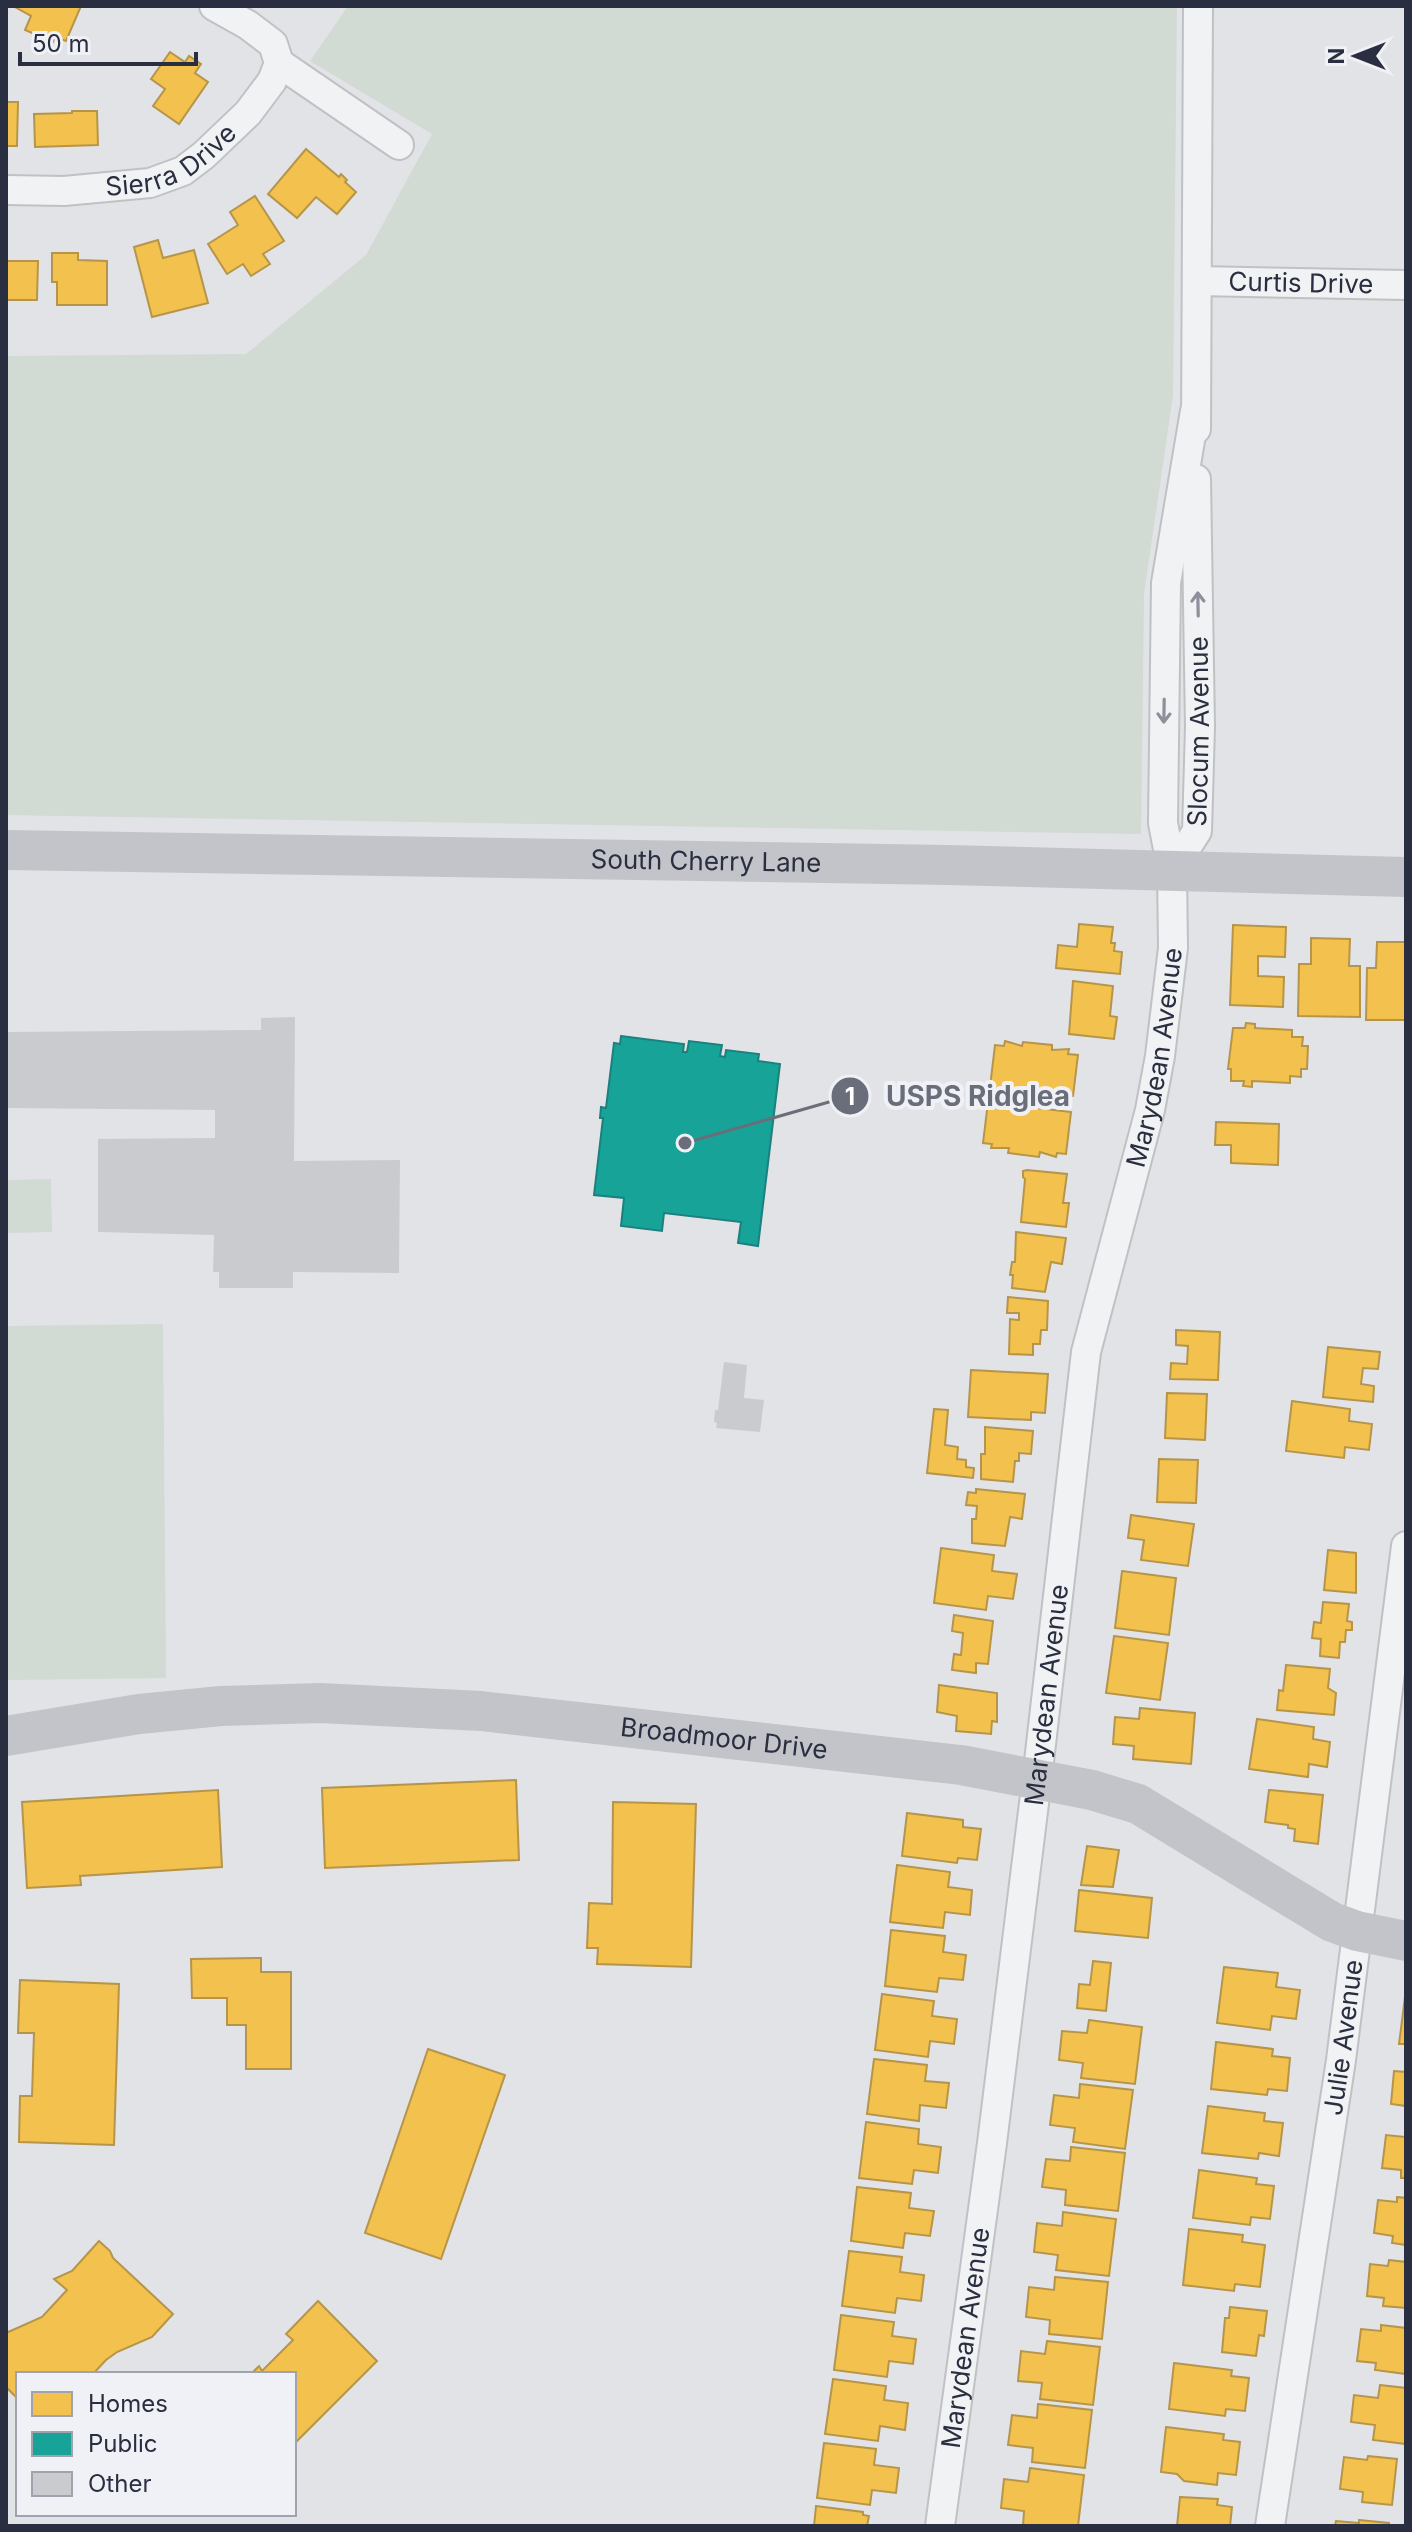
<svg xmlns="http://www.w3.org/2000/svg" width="1412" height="2532" font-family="Inter,sans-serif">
	<rect width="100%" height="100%" fill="#e2e3e7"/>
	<g fill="#d1dad3">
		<polygon points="348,6 1177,6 1173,395 1144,594 1141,834 6,815 6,356 246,354 366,255 432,134 310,61"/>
		<polygon points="51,1179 52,1232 6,1233 6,1180"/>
		<polygon points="163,1324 166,1678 6,1680 6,1326"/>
	</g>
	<g fill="#f2c14e" stroke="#b6954a" stroke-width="2">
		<polygon points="13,6 81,6 66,41 55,37 53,42 25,30 31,16"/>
		<polygon points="170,52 185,62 189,56 201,64 195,73 208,82 179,124 153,106 165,89 151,79"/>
		<polygon points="6,102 18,102 17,146 6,146"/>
		<polygon points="72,111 97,111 98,145 35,147 34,114 72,113"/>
		<polygon points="306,149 339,177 341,174 347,180 345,182 356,192 337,214 316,197 297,218 268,194"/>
		<polygon points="255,196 284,241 263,254 270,264 251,276 243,264 227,274 208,244 238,225 230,212"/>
		<polygon points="158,240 163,258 194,250 208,303 152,317 134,247"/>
		<polygon points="6,250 7,261 38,261 37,300 6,300"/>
		<polygon points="52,253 78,253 78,260 107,261 107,305 57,305 57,282 52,282"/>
		<polygon points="1079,924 1113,927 1111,943 1115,943 1114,951 1122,952 1120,974 1056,968 1058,945 1077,947"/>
		<polygon points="1233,925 1286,927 1285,957 1258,956 1258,976 1284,977 1283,1007 1230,1005"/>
		<polygon points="1311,938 1350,939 1349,966 1360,966 1360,1017 1298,1016 1299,964 1311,964"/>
		<polygon points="1377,942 1406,942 1406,1020 1366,1020 1367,968 1376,968"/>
		<polygon points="1073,981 1113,986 1110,1016 1117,1017 1114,1039 1069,1034"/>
		<polygon points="1246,1023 1255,1024 1255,1028 1292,1030 1292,1037 1303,1037 1302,1046 1308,1046 1307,1069 1301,1069 1301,1077 1290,1076 1290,1083 1252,1081 1252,1087 1243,1086 1244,1081 1231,1081 1231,1069 1228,1069 1233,1028 1245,1028"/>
		<polygon points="1005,1041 1022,1046 1023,1042 1052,1045 1052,1050 1069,1049 1068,1054 1078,1055 1073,1096 990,1087 995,1045 1004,1046"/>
		<polygon points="988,1102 1071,1112 1066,1154 1057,1153 1056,1157 1040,1152 1039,1157 1008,1153 1009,1148 991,1148 992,1144 983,1143"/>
		<polygon points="1216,1122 1279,1124 1278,1165 1231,1163 1231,1145 1215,1145"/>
		<polygon points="1027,1170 1067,1174 1063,1203 1069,1203 1066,1227 1021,1222 1025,1179 1023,1177 1023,1171"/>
		<polygon points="1016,1232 1066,1238 1062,1264 1051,1262 1045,1292 1012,1288 1013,1275 1010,1275 1012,1262 1015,1262"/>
		<polygon points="1008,1297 1048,1301 1047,1330 1041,1330 1040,1344 1033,1344 1033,1355 1009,1354 1010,1319 1019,1320 1019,1313 1007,1313"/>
		<polygon points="1176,1330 1220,1332 1218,1380 1170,1379 1171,1363 1187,1364 1188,1346 1176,1345"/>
		<polygon points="1328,1347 1380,1352 1378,1369 1363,1368 1361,1384 1374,1386 1373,1402 1323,1397"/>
		<polygon points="971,1370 1048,1374 1045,1413 1031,1412 1031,1420 968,1417"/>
		<polygon points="1167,1393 1207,1394 1205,1440 1165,1438"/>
		<polygon points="1292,1401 1350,1409 1349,1421 1372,1424 1369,1450 1345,1447 1344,1458 1286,1451"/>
		<polygon points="934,1409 948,1410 945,1445 958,1447 957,1459 966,1460 966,1467 974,1468 973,1478 927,1473"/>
		<polygon points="985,1427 1033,1431 1031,1454 1019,1453 1019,1461 1015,1461 1013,1482 981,1479 981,1454 985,1454"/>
		<polygon points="1159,1459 1198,1460 1196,1503 1157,1502"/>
		<polygon points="976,1489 1025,1494 1022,1519 1010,1517 1005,1546 972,1543 972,1519 976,1519 977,1506 966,1505 968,1492 976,1493"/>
		<polygon points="1131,1515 1194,1524 1188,1566 1141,1560 1144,1540 1128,1538"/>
		<polygon points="941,1548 994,1555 992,1571 1017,1574 1013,1599 988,1596 986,1610 934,1603"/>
		<polygon points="1328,1550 1356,1553 1356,1593 1324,1590"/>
		<polygon points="1122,1571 1176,1578 1169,1635 1115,1628"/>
		<polygon points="1323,1602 1349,1604 1347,1621 1352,1622 1352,1630 1346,1630 1345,1642 1340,1642 1339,1658 1320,1656 1321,1639 1312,1638 1314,1622 1321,1623"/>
		<polygon points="954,1615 993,1621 988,1664 976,1663 976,1673 952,1670 954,1654 961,1655 963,1633 952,1631"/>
		<polygon points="1114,1636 1168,1643 1160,1700 1106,1693"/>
		<polygon points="1286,1665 1330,1669 1328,1688 1336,1693 1334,1715 1277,1710 1279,1690 1283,1691"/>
		<polygon points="939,1685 997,1693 997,1722 992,1721 991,1734 956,1731 957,1716 937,1712"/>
		<polygon points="1140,1708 1195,1713 1191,1764 1133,1759 1134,1746 1113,1744 1115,1717 1139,1719"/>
		<polygon points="1257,1719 1314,1727 1313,1739 1330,1742 1327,1767 1309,1764 1308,1777 1249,1769"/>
		<polygon points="516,1780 519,1860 325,1868 322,1788"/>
		<polygon points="218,1790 222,1867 80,1876 81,1885 27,1888 22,1802"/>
		<polygon points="1269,1790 1323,1795 1318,1844 1294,1841 1295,1829 1288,1828 1288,1825 1265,1822"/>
		<polygon points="613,1802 696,1804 691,1967 597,1964 598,1948 587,1948 589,1903 612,1904"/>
		<polygon points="907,1813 963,1820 963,1827 981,1829 977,1860 958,1858 957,1863 902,1856"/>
		<polygon points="1087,1846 1119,1850 1113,1887 1081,1885"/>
		<polygon points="897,1865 950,1872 948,1887 972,1890 970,1915 945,1912 943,1928 890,1922"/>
		<polygon points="1079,1890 1152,1898 1148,1938 1075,1931"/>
		<polygon points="891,1930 945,1936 943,1952 966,1955 963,1980 939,1978 937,1992 885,1986"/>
		<polygon points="261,1958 261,1972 291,1972 291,2069 246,2069 246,2025 227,2025 227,1998 192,1998 191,1959"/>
		<polygon points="1093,1961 1111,1963 1106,2011 1077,2008 1079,1984 1090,1985"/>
		<polygon points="1224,1967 1278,1973 1276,1987 1300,1990 1296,2019 1272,2016 1270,2030 1217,2023"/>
		<polygon points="20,1980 119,1984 114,2145 19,2142 20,2096 32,2096 34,2033 18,2033"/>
		<polygon points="882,1994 934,2001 932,2016 957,2019 954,2044 930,2041 928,2057 875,2050"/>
		<polygon points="1405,1997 1406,1998 1406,2044 1399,2044"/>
		<polygon points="1089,2020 1142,2027 1135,2084 1081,2078 1083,2063 1059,2060 1062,2031 1087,2033"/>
		<polygon points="1216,2042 1273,2049 1272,2056 1290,2058 1287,2091 1268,2089 1267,2095 1211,2089"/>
		<polygon points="428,2049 505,2075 441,2259 365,2233"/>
		<polygon points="874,2059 927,2065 925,2081 949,2083 946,2108 920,2105 919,2121 867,2114"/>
		<polygon points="1394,2071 1406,2072 1406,2106 1391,2104"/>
		<polygon points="1080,2084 1133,2090 1125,2149 1073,2142 1075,2128 1050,2125 1054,2095 1079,2098"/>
		<polygon points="1208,2106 1265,2113 1264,2121 1283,2123 1279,2156 1259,2153 1258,2159 1202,2153"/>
		<polygon points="866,2122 919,2129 918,2144 941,2147 938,2173 914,2170 912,2184 859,2178"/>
		<polygon points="1406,2131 1406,2178 1401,2178 1401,2170 1382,2168 1386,2135 1405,2137"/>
		<polygon points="1071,2147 1125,2153 1118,2211 1065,2205 1066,2190 1042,2187 1046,2159 1070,2161"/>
		<polygon points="1199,2170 1257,2178 1256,2184 1274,2186 1270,2219 1251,2217 1250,2225 1193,2218"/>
		<polygon points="857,2187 911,2193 909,2208 934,2211 930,2236 905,2233 903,2248 851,2241"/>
		<polygon points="1397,2197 1406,2198 1406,2245 1392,2243 1393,2236 1374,2233 1378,2200 1397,2202"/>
		<polygon points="1063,2212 1116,2219 1109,2276 1056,2270 1058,2255 1034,2252 1037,2223 1062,2226"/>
		<polygon points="1189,2229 1243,2235 1242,2242 1265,2245 1260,2287 1235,2284 1234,2291 1183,2285"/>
		<polygon points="99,2241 110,2251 113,2258 173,2314 152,2337 117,2352 106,2360 93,2374 18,2374 18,2399 6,2387 6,2333 42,2317 67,2290 54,2279 72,2271"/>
		<polygon points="849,2251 902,2257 900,2272 924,2275 921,2301 897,2298 895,2313 842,2306"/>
		<polygon points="1389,2260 1406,2262 1406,2308 1383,2306 1384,2298 1367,2296 1370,2264 1388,2266"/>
		<polygon points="1055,2277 1108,2282 1102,2339 1049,2334 1050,2320 1026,2317 1029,2287 1054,2290"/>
		<polygon points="318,2301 377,2361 294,2444 294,2374 251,2374 259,2366 262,2371 293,2340 286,2334"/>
		<polygon points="1230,2307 1267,2311 1264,2336 1259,2335 1256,2356 1222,2352 1225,2318 1229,2318"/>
		<polygon points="841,2315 894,2322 892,2336 916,2339 913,2364 889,2361 887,2377 834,2370"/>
		<polygon points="1381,2325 1406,2328 1406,2374 1375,2370 1376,2363 1357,2361 1361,2329 1381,2331"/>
		<polygon points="1047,2341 1100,2347 1093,2405 1040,2399 1042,2383 1018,2381 1021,2351 1045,2354"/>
		<polygon points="1174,2363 1232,2370 1231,2376 1249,2378 1245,2411 1226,2409 1225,2416 1169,2409"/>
		<polygon points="833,2379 886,2386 884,2400 908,2403 905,2430 880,2426 878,2441 825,2434"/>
		<polygon points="1380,2385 1406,2388 1406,2444 1373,2440 1375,2425 1351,2422 1354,2395 1378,2398"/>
		<polygon points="1038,2404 1092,2410 1085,2468 1032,2462 1033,2448 1008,2445 1012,2415 1037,2418"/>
		<polygon points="1166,2427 1224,2434 1223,2440 1240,2442 1236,2475 1218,2473 1217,2485 1184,2481 1177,2474 1161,2472"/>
		<polygon points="824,2443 876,2449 874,2465 899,2468 896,2493 872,2490 870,2505 817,2498"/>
		<polygon points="1368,2456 1397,2459 1392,2505 1362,2502 1363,2492 1340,2489 1344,2457 1367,2460"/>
		<polygon points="1030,2468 1084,2475 1078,2526 1023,2526 1024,2511 1001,2508 1004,2479 1028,2482"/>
		<polygon points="1180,2497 1218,2499 1217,2505 1232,2507 1230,2526 1177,2526"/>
		<polygon points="816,2506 863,2512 863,2515 869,2516 867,2526 814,2526"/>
		<polygon points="1359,2520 1389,2523 1389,2526 1335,2526 1336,2521 1359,2523"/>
	</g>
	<polygon fill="#17a398" stroke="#1c807e" stroke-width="2" points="621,1036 684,1044 683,1052 687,1052 689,1041 722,1045 720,1056 725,1057 726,1050 759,1054 758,1061 780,1064 758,1246 738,1243 741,1222 664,1213 662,1231 621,1226 624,1198 594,1195 603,1118 600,1118 601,1107 606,1108 614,1043 620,1044"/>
	<g fill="#cacbcf">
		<polygon points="295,1017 294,1161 400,1160 399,1273 293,1272 293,1288 219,1288 219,1272 213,1272 214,1235 98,1232 98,1139 215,1138 215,1110 7,1108 6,1032 261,1030 261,1018"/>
		<polygon points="724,1362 747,1365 744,1398 764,1400 760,1432 716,1428 717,1423 714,1422 715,1410 718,1410"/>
	</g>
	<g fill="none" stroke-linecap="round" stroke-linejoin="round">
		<defs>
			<g id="street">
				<polyline points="279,63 399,145"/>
				<path id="s1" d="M6 190 64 191 150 183 183 171 204 155 248 113 272 81 279 63 273 44 248 25 214 6"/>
				<path id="s2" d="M1197 281 1406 285"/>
				<polyline points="1196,429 1198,6"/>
				<path id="s3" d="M1172 870 1197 831 1200 727 1196 479"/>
				<path id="s4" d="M940 2526 992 2143 1037 1779 1086 1352 1150 1110 1160 1056 1173 948 1172 870 1163 823 1166 583 1195 411"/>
				<path id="s5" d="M1270 2526 1341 2060 1406 1546"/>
			</g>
		</defs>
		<use href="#street" stroke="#c0c1c5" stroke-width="32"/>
		<use href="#street" stroke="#f1f2f4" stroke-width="28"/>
		<g stroke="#c3c4c9" stroke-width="40">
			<path id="s6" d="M6 850 947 865 1406 877"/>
			<path id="s7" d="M6 1736 139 1714 221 1706 320 1703 481 1711 961 1765 1092 1790 1138 1804 1332 1922 1357 1931 1406 1941"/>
		</g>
	</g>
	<defs><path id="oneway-shaft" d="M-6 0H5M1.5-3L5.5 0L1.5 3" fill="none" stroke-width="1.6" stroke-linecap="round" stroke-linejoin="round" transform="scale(2)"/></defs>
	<g stroke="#8d909a">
		<use href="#oneway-shaft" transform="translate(1198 604) rotate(-91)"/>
		<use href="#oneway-shaft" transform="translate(1164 711) rotate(91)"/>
	</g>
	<g text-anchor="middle" stroke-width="8" stroke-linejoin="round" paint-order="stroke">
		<g font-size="26" fill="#292e40" stroke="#f0f1f6">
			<text dy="9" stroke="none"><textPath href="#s1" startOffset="172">Sierra Drive</textPath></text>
			<text dy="9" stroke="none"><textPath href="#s2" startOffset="104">Curtis Drive</textPath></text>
			<text dy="9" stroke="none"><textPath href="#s3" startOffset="146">Slocum Avenue</textPath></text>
			<text dy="9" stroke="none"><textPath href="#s6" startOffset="700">South Cherry Lane</textPath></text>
			<text dy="9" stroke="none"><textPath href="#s4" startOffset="1486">Marydean Avenue</textPath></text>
			<text dy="9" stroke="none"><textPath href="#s4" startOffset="838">Marydean Avenue</textPath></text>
			<text dy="9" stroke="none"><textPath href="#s7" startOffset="722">Broadmoor Drive</textPath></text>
			<text dy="9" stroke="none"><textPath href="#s5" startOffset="494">Julie Avenue</textPath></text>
			<text dy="9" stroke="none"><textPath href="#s4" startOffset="190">Marydean Avenue</textPath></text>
		</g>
	</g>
	<path fill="none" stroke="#6a6d7a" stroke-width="3" d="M685 1143L850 1096"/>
	<g fill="#6a6d7a" stroke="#f0f1f6" stroke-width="3">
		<circle cx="685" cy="1143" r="8"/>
		<circle cx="850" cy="1096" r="20"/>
	</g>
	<g font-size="24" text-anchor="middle" font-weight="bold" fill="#fff">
		<text x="850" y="1105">1</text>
	</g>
	<g font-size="28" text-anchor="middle" font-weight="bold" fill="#6a6d7a" stroke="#f0f1f6" stroke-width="8" stroke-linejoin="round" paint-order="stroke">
		<text x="978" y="1106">USPS Ridglea</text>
	</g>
	<rect width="1412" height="2532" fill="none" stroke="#292e40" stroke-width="16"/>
	<rect x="16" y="2372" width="280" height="144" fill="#f0f1f6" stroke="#a0a3ad" stroke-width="2"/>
	<rect x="32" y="2392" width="40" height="24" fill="#f2c14e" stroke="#a0a3ad" stroke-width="2"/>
	<text x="88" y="2412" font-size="24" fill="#292e40">Homes</text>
	<rect x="32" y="2432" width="40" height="24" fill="#17a398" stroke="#a0a3ad" stroke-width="2"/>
	<text x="88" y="2452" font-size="24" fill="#292e40">Public</text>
	<rect x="32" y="2472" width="40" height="24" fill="#cacbcf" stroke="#a0a3ad" stroke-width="2"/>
	<text x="88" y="2492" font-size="24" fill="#292e40">Other</text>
	<g transform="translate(1356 56) rotate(270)" stroke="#f0f1f6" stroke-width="6" paint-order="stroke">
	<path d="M0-6L14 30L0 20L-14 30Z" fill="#292e40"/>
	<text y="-12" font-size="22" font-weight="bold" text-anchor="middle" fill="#292e40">N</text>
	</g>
	<path d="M20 52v12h176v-12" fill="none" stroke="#292e40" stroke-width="4"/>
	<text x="32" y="52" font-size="24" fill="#292e40" stroke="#f0f1f6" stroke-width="6" paint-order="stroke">50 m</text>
</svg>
